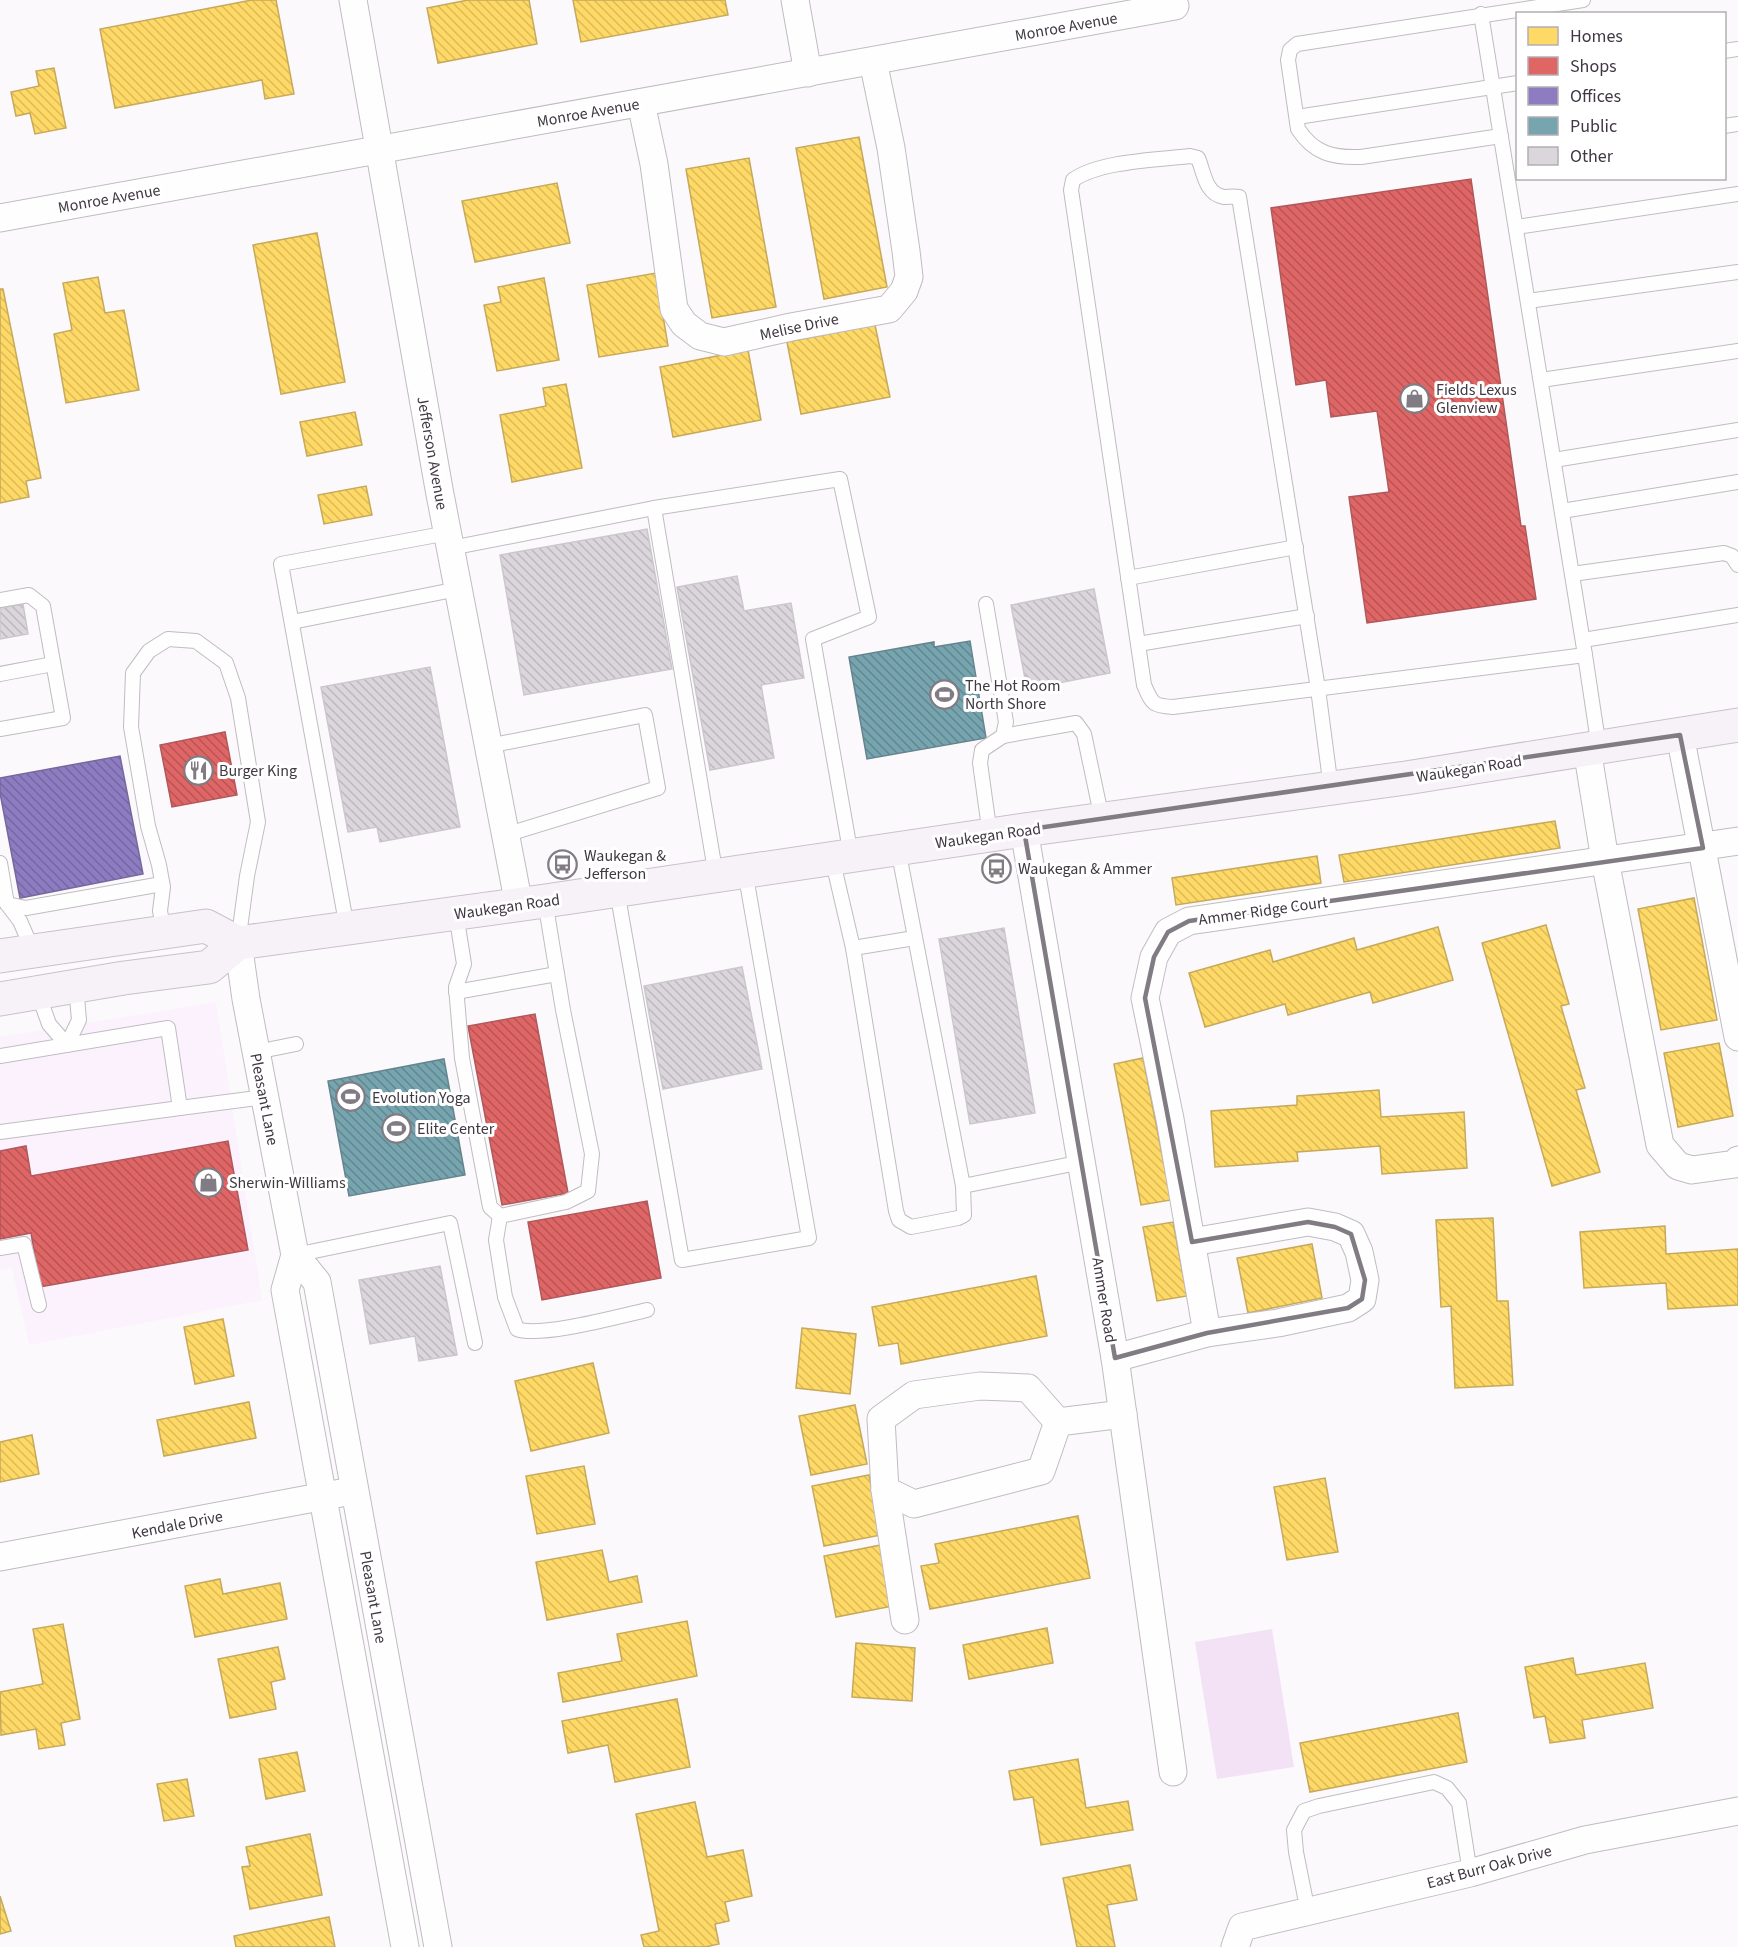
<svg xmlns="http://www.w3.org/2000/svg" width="1738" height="1947" font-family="'Source Sans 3',sans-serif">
	<defs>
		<pattern id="homes-back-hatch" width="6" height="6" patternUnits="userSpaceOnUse" patternTransform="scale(1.5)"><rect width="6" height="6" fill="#ffd966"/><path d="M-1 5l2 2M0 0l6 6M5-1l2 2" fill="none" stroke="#dcbb5a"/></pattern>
		<pattern id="shops-back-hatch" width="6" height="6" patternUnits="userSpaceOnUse" patternTransform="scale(1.5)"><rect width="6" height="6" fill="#e06666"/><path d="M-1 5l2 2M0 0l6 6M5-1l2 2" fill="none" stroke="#b75556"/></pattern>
		<pattern id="offices-back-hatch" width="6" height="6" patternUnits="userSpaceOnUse" patternTransform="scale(1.5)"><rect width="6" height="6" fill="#8e7cc3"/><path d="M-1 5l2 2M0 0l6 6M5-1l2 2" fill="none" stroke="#7567a0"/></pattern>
		<pattern id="public-back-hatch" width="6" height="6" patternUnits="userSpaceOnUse" patternTransform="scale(1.5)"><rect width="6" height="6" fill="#76a5af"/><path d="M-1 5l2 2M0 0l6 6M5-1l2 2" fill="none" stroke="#628790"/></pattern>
		<pattern id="building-back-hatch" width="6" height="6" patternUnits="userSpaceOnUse" patternTransform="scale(1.5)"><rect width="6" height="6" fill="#dbd6dc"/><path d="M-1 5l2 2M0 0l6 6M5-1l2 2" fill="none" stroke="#bdb8be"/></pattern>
	</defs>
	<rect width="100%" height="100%" fill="#fbf9fc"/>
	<polygon fill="#fbf2fd" points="216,1002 262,1300 29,1345 12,1268 0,1270 0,1037"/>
	<polygon fill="#f3e1f6" points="1272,1629 1294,1767 1217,1779 1195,1642"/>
	<g fill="url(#homes-back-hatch)" stroke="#c6a95b" stroke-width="1.5">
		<polygon points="252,0 276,0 294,94 265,99 262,80 115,108 100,29"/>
		<polygon points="468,0 529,0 537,44 438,63 427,8"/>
		<polygon points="573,0 725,0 728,15 581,42"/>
		<polygon points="54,68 66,128 35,134 30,113 16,116 11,92 39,86 36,71"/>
		<polygon points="859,137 887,287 824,299 796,148"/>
		<polygon points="749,158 776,307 712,318 686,169"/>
		<polygon points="557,183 570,243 475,262 462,201"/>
		<polygon points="317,233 345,382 281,394 253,245"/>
		<polygon points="656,273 668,346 599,357 587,285"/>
		<polygon points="98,277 105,313 124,310 139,390 66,403 54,334 72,330 63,283"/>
		<polygon points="544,278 559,360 497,371 484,305 501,302 498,287"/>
		<polygon points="0,289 3,289 41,478 26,481 29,497 0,503"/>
		<polygon points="875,325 890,397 801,414 787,342"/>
		<polygon points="748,350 761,420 673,437 660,367"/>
		<polygon points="566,384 582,468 512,482 500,415 546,406 543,388"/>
		<polygon points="355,412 362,445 307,456 300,422"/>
		<polygon points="366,486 372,515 324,524 318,495"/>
		<polygon points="1555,821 1560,848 1344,882 1339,855"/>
		<polygon points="1317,856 1321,883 1176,905 1172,878"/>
		<polygon points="1694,898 1717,1020 1661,1030 1638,909"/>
		<polygon points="1546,925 1569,1004 1561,1006 1585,1088 1576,1090 1600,1172 1552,1186 1482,943"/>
		<polygon points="1438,927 1453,980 1373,1003 1370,992 1288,1015 1285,1004 1205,1027 1189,973 1270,950 1273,962 1354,938 1357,950"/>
		<polygon points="1719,1043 1733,1116 1678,1127 1664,1053"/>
		<polygon points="1143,1058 1171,1200 1141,1205 1114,1064"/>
		<polygon points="1379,1090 1381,1117 1464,1112 1467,1168 1382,1174 1380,1146 1297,1152 1298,1161 1215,1167 1211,1111 1297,1105 1297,1096"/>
		<polygon points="1493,1218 1497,1301 1508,1301 1513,1385 1455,1388 1451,1306 1441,1307 1436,1220"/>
		<polygon points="1173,1222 1187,1296 1157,1301 1143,1227"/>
		<polygon points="1665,1226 1666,1254 1738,1249 1738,1305 1668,1309 1666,1283 1584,1288 1580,1232"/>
		<polygon points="1312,1244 1322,1298 1248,1313 1237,1258"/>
		<polygon points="1036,1276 1047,1336 901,1364 898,1343 879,1346 872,1307"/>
		<polygon points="223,1319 234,1376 195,1384 184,1327"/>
		<polygon points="802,1328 856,1334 850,1394 796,1388"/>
		<polygon points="593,1363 609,1433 531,1451 515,1381"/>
		<polygon points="249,1402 256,1438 164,1456 157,1420"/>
		<polygon points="855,1405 867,1464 811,1475 799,1416"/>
		<polygon points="32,1435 39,1474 0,1482 0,1442"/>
		<polygon points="584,1466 595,1524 537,1534 526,1476"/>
		<polygon points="869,1475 881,1535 824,1546 812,1486"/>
		<polygon points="1325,1478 1338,1552 1287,1560 1274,1487"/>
		<polygon points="1078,1516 1090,1578 930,1609 921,1566 939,1563 935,1544"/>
		<polygon points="881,1545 893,1606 836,1617 824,1556"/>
		<polygon points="602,1550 609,1582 637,1576 642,1602 547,1620 536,1562"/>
		<polygon points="220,1579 223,1594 280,1583 287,1619 195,1637 185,1586"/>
		<polygon points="687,1621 697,1676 563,1702 558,1673 622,1661 617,1634"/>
		<polygon points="63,1624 80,1719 61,1723 65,1745 39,1749 36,1729 1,1735 0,1692 43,1684 33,1629"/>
		<polygon points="1047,1628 1053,1663 969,1679 963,1645"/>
		<polygon points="856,1643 915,1648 912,1701 852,1697"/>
		<polygon points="278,1647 285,1679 271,1682 276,1709 230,1718 218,1659"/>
		<polygon points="1573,1658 1576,1675 1645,1663 1653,1708 1582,1720 1585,1738 1550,1743 1545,1716 1534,1718 1525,1667"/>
		<polygon points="677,1699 690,1767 615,1782 608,1745 568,1753 562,1721"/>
		<polygon points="1458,1713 1467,1762 1310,1792 1300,1743"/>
		<polygon points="297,1752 305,1791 266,1799 259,1759"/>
		<polygon points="1078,1759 1086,1808 1128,1801 1133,1830 1041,1845 1033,1797 1014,1800 1009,1771"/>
		<polygon points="187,1779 194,1816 164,1821 157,1784"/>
		<polygon points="695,1802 707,1857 743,1850 752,1896 725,1902 729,1921 715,1924 719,1944 705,1947 644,1947 641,1935 659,1931 636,1814"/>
		<polygon points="310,1834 322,1895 250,1909 242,1867 250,1866 246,1847"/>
		<polygon points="1130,1865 1137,1900 1107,1905 1115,1947 1077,1947 1063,1878"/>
		<polygon points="0,1896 11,1931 0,1934"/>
		<polygon points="329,1917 335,1947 236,1947 234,1936"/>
	</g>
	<g fill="url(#shops-back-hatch)" stroke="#b0585b" stroke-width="1.5">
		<polygon points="1471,179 1521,526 1525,526 1536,599 1367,623 1349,497 1389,492 1377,411 1331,417 1326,380 1296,385 1271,208"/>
		<polygon points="225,732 237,795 172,807 160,745"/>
		<polygon points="535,1014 568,1193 502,1205 468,1026"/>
		<polygon points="228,1141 248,1250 40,1287 31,1233 0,1239 0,1151 26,1146 31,1176"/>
		<polygon points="647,1201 661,1278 542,1300 528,1222"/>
	</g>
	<polygon fill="url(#offices-back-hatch)" stroke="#77689c" stroke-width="1.5" points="120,756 143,874 20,898 0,793 0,778"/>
	<g fill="url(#public-back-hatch)" stroke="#66848e" stroke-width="1.5">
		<polygon points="970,641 986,738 867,759 849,657 934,642 934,647"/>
		<polygon points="444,1059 465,1175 349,1196 328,1081"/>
	</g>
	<g fill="url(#building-back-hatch)" stroke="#ccc7cd" stroke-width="1.5">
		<polygon points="647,529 672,669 524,695 500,555"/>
		<polygon points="737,576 744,611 791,603 804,678 761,685 774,758 710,770 677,587"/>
		<polygon points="1094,589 1110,673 1027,689 1011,605"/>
		<polygon points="23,604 28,634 0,639 0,608"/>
		<polygon points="430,667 460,827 380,842 377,827 348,832 321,687"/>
		<polygon points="1004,928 1035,1113 970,1124 939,939"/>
		<polygon points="742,967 762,1069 663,1089 644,986"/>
		<polygon points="440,1266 457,1355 419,1361 415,1336 370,1344 359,1280"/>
	</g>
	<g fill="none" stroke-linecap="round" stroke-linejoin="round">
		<defs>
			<g id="lane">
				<polyline points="1481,14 1585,655 1599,748"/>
				<polyline points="1724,51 1738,49"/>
				<polyline points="1297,117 1518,83"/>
				<polyline points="1724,126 1738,124"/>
				<path d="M1501 136 1361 157C1334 158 1314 154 1298 129L1288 60 1290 50 1297 44 1583 0"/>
				<polyline points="1516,227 1738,194"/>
				<polyline points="1528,301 1738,272"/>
				<polyline points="1541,380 1738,351"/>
				<polyline points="1554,460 1738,430"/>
				<polyline points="1562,511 1738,482"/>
				<polyline points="451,548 654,508"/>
				<polyline points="1572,574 1724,553 1732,556 1738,565"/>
				<polyline points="1128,578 1296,547"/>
				<polyline points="0,600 29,595 43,606 63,718 0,729"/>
				<polyline points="986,604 1006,722 1003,736 982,750 980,763 990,835"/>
				<polyline points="292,622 458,589"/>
				<polyline points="1583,640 1738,615"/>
				<polyline points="1138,644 1307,616"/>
				<polyline points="0,674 53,664"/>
				<polyline points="1003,736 1076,723 1084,734 1102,819"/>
				<polyline points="488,746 645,715 658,788 505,835"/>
				<path d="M1331 788 1318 689 1239 197C1233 196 1229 197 1224 197 1205 194 1204 172 1198 158L1190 156C1157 160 1099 161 1073 180L1071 190 1144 685C1152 703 1152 706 1173 707L1585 655"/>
				<polyline points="898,849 963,1186 1082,1162"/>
				<polyline points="832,858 853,948 915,938"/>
				<polyline points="0,863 7,904 20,921 33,951"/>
				<polyline points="716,876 654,508 840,479 869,617 813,639 851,856"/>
				<polyline points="617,891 682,1260 809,1238 745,871"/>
				<polyline points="7,904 26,908 162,884"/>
				<polyline points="456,914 464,964 456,987 462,1058 490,1207 500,1216 566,1202 588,1191 592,1154 563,1010 545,901"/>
				<polyline points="347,928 281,564 448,533"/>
				<polyline points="164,931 160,911 163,887 159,865 148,826 131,727 133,673 149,651 168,639 196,641 226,663 238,698 258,822 247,876 238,943"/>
				<polyline points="853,948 896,1211 899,1220 911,1227 958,1218 964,1215 963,1186"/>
				<polyline points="456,992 557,974"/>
				<polyline points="38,993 49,1024 67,1045 79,1020 76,986"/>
				<polyline points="256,1052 296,1044"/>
				<polyline points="0,1056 168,1028 180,1108 265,1097"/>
				<polyline points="0,1132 180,1108"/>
				<path d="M500 1216 496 1240 505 1297 517 1329C539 1338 620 1316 647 1310"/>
				<polyline points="0,1248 24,1244 39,1305"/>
				<polyline points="295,1255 450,1223 475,1343"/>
				<polyline points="1308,1912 1296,1852 1294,1830 1304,1811 1319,1806 1434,1782 1447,1788 1459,1803 1470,1873"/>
			</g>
			<g id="street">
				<polyline points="353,0 439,489 519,905"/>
				<polyline points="795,0 808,73"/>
				<polyline points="641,103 654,164 674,309 684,324 700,336 724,342 791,327 889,309 904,291 909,277 906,251 891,148 873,61"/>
				<polyline points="0,218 1175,6"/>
				<polyline points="1680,735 1738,1037"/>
				<polyline points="1587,749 1605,860 1660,1145 1678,1166 1692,1170 1735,1164 1738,1160"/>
				<polyline points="1024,830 1115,1358 1173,1772"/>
				<polyline points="238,943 246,999 295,1255 285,1290 405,1947"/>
				<polyline points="1192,1242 1308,1222 1335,1227 1351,1234 1359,1252 1365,1280 1362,1299 1348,1308 1278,1323 1207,1333"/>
				<polyline points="295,1255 317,1282 438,1947"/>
				<polyline points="1115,1358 1207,1333 1170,1119 1145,998 1154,957 1168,932 1189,921 1738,841"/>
				<polyline points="1058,1422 1028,1388 980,1386 914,1395 881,1419 885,1490 914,1504 1041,1471 1058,1422 1123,1414"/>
				<polyline points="885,1490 905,1620"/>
				<polyline points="0,1557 341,1493"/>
				<polyline points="1235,1947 1242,1927 1470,1873 1585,1840 1738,1811"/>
			</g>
			<g id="primary">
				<polyline points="0,956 206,926 238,943"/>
				<polyline points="0,999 124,978 209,967 238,943 545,901 1024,830 1406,778 1738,725"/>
			</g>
		</defs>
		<use href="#lane" stroke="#c0bcc1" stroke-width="16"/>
		<use href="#street" stroke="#c0bcc1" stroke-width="29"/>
		<use href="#primary" stroke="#cac0cc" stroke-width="35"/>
		<use href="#lane" stroke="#fefeff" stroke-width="14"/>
		<use href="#street" stroke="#fefeff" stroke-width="27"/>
		<use href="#primary" stroke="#f7f1f8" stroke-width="33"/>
	</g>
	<path fill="none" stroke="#817c83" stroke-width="4.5" stroke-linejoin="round" d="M1680 735 1703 848 1189 921 1168 932 1154 957 1145 998 1192 1242 1308 1222 1335 1227 1351 1234 1365 1280 1362 1299 1348 1308 1207 1333 1115 1358 1024 830Z"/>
	<defs>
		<symbol id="shop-ring" viewBox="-11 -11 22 22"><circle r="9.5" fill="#fff" stroke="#817c83" stroke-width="1.5"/><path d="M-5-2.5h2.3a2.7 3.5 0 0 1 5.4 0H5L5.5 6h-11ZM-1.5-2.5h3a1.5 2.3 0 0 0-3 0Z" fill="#817c83"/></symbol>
		<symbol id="stadium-ring" viewBox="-11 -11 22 22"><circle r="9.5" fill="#fff" stroke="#817c83" stroke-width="1.5"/><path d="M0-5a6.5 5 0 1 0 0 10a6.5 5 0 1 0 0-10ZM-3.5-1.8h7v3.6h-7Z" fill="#817c83"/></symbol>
		<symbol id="restaurant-ring" viewBox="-11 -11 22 22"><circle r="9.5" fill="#fff" stroke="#817c83" stroke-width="1.5"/><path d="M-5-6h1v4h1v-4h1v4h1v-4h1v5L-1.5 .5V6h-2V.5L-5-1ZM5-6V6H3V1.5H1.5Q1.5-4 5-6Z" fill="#817c83"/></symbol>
		<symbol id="bus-ring" viewBox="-11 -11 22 22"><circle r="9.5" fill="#fff" stroke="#817c83" stroke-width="1.5"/><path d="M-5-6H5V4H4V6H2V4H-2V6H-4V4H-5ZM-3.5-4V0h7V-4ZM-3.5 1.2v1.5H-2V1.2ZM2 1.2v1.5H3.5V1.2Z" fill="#817c83"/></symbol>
	</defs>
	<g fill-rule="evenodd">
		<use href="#shop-ring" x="1398" y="382" width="33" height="33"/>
		<use href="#stadium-ring" x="928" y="678" width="33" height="33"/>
		<use href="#restaurant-ring" x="182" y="754" width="33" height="33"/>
		<use href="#bus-ring" x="546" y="848" width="33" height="33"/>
		<use href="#bus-ring" x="980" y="852" width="33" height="33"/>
		<use href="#stadium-ring" x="334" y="1080" width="33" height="33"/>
		<use href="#stadium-ring" x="380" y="1112" width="33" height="33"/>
		<use href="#shop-ring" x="192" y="1166" width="33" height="33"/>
	</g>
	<g text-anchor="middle" stroke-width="6" stroke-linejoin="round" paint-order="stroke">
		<g font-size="16" fill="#403842" stroke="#fff">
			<text transform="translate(1066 26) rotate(-10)" y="6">Monroe Avenue</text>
			<text transform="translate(588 112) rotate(-10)" y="6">Monroe Avenue</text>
			<text transform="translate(109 198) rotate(-10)" y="6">Monroe Avenue</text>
			<text transform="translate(799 326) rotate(-12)" y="6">Melise Drive</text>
			<text transform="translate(433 453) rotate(80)" y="6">Jefferson Avenue</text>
			<text transform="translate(1469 768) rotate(-9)" y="6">Waukegan Road</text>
			<text transform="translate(988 835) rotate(-8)" y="6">Waukegan Road</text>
			<text transform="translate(507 906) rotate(-8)" y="6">Waukegan Road</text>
			<text transform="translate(1263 910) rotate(-8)" y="6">Ammer Ridge Court</text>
			<text transform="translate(265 1099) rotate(79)" y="6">Pleasant Lane</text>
			<text transform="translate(1105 1300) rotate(81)" y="6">Ammer Road</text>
			<text transform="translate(177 1524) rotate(-11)" y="6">Kendale Drive</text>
			<text transform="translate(374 1597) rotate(80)" y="6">Pleasant Lane</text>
			<text transform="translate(1489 1866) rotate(-15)" y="6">East Burr Oak Drive</text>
		</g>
		<g font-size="16" fill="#403842" stroke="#fff" text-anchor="start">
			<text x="1436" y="395">Fields Lexus<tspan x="1436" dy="18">Glenview</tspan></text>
			<text x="965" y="691">The Hot Room<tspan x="965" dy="18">North Shore</tspan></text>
			<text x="219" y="776">Burger King</text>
			<text x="584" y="861">Waukegan &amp;<tspan x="584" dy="18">Jefferson</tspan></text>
			<text x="1018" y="874">Waukegan &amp; Ammer</text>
			<text x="372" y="1103">Evolution Yoga</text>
			<text x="417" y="1134">Elite Center</text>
			<text x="229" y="1188">Sherwin-Williams</text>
		</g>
	</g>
	<rect x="1516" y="12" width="210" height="168" fill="#ffffff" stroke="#b3afb3" stroke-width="1.5"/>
	<rect x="1528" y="27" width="30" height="18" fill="#ffd966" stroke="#b3afb3" stroke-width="1.5"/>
	<text x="1570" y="42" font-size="18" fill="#403842">Homes</text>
	<rect x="1528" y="57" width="30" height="18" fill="#e06666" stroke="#b3afb3" stroke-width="1.5"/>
	<text x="1570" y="72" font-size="18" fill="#403842">Shops</text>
	<rect x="1528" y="87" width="30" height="18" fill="#8e7cc3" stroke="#b3afb3" stroke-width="1.5"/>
	<text x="1570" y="102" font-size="18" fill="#403842">Offices</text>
	<rect x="1528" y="117" width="30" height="18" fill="#76a5af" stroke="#b3afb3" stroke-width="1.5"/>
	<text x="1570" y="132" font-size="18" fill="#403842">Public</text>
	<rect x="1528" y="147" width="30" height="18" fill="#dbd6dc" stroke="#b3afb3" stroke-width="1.5"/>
	<text x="1570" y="162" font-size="18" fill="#403842">Other</text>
</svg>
